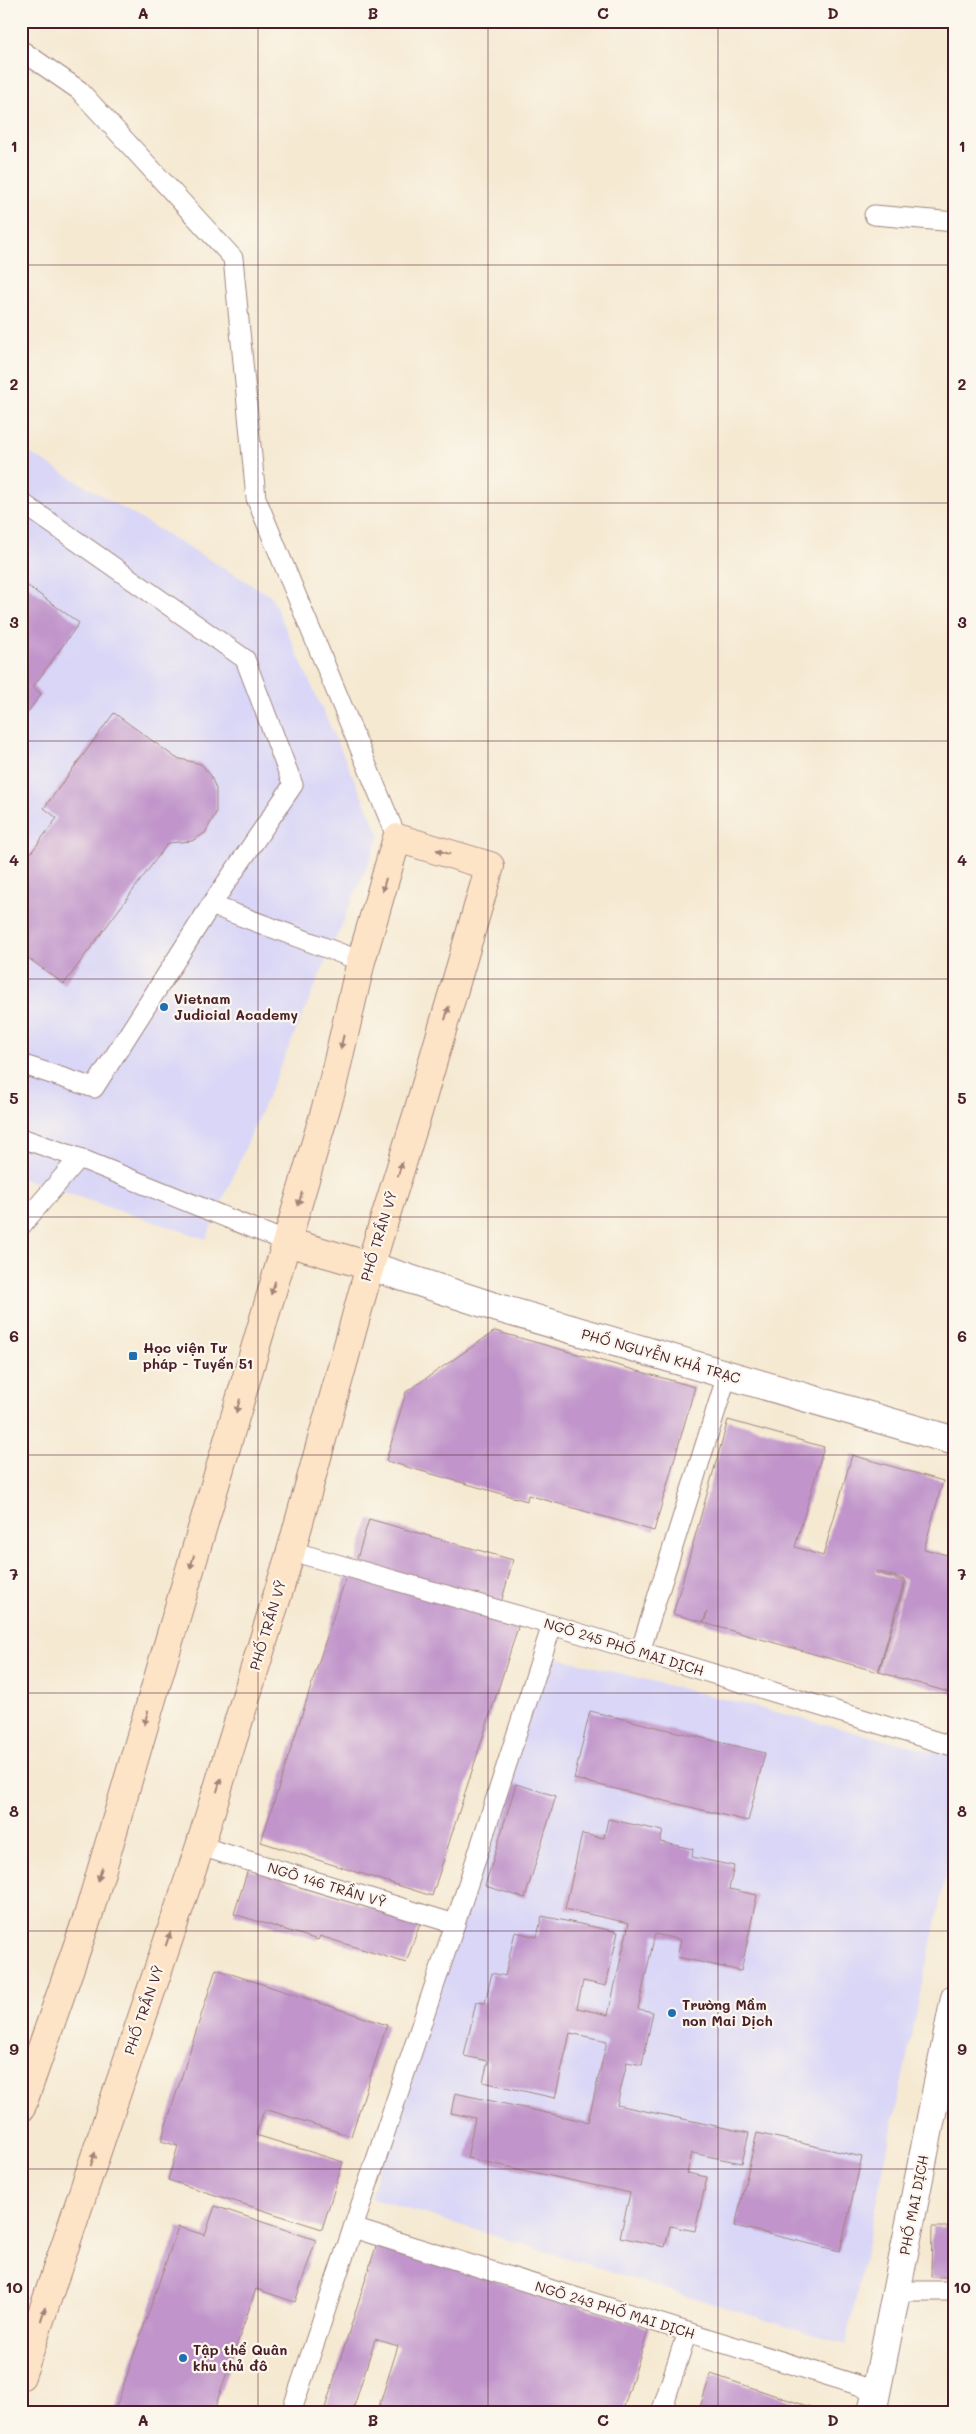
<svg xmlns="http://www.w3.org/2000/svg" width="976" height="2434" font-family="Mali,sans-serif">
	<rect width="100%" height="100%" fill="#fbf7ec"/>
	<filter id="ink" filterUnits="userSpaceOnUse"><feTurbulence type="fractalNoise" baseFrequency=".02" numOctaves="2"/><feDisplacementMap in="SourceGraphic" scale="10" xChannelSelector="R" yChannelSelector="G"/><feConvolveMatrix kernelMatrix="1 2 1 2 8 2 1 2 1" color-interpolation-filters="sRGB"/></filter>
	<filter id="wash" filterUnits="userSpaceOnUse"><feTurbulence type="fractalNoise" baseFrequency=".0096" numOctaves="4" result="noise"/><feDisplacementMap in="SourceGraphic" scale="20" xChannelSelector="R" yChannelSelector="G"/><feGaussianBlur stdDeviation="1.12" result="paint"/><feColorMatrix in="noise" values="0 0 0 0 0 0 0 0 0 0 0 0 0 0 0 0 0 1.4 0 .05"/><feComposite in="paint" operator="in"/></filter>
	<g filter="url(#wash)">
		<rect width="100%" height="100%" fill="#f5e9d2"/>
		<g fill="#d9d6f7">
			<polygon points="21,448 271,596 380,836 206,1239 21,1178"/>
			<polygon points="543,1654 955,1757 955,1830 846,2345 370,2197"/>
		</g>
		<g id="blocks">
			<g fill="#c195cb">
				<polygon points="21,581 79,623 33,687 41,694 25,716 21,713"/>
				<polygon points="114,713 176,758 201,764 210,774 216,789 216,813 205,833 192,841 168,843 64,984 21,953 21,866 57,818 44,808"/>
				<polygon points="495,1331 695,1387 654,1531 528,1495 527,1501 386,1461 406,1392"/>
				<polygon points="728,1420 824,1447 795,1547 823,1556 852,1455 943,1481 924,1549 955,1557 955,1694 879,1672 906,1580 877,1571 876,1573 904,1581 878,1672 704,1623 707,1612 703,1622 673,1614"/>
				<polygon points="369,1519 513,1560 501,1603 356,1562"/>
				<polygon points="348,1571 519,1624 432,1896 261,1842"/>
				<polygon points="590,1711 765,1753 748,1821 574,1779"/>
				<polygon points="516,1784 556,1796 525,1898 485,1886"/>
				<polygon points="608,1819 663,1831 660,1842 693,1849 692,1857 734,1866 729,1889 757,1895 741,1971 677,1957 681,1940 655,1934 638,2009 653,2012 642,2065 627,2062 617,2105 749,2133 742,2163 692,2153 687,2173 707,2177 695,2231 670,2226 665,2247 620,2237 630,2193 467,2158 475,2118 451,2113 455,2093 588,2122 607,2041 570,2033 555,2098 483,2082 488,2061 464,2056 476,2002 485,2003 492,1973 505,1976 515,1932 537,1937 542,1916 618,1932 606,1986 583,1981 577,2008 608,2015 629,1923 565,1909 582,1834 604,1838"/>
				<polygon points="248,1869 420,1923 406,1963 320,1936 318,1940 234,1914"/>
				<polygon points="216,1969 387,2025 351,2136 265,2109 263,2113 256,2135 343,2162 322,2229 168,2180 178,2146 161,2141"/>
				<polygon points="757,2133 862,2157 840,2251 735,2226"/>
				<polygon points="215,2206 316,2240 295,2302 256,2289 213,2413 114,2413 178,2227 205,2235"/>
				<polygon points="932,2227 955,2227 955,2277 931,2277"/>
				<polygon points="377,2243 649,2328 622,2413 377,2413 398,2346 375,2339 352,2413 339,2413 325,2408"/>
				<polygon points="711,2374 813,2408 811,2413 698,2413"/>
			</g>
		</g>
	</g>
	<g filter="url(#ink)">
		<use href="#blocks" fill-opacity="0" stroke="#a0847e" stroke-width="1"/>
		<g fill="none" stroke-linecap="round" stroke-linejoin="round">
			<defs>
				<g id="service">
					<polyline points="21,50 79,90 233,258 256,498 397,838"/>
					<polyline points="874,215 955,222"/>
					<polyline points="21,502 245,659 293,785 211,905 94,1088 21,1064"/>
					<polyline points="211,905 361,961"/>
					<polyline points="21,1138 79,1158 287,1242"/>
					<polyline points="21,1226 79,1158"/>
					<polyline points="291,1551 552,1625 955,1747"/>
					<polyline points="640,1652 727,1375"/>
					<polyline points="200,1846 455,1924"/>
					<polyline points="353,2228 877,2391"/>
					<polyline points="897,2291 955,2291"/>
					<polyline points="291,2413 455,1924 552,1625"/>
					<polyline points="661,2413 687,2332"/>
				</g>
				<g id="minor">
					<polyline points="370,1266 495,1307 955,1441"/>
					<polyline points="872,2413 955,1998"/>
				</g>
				<g id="secondary">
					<polyline points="287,1242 370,1266"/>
					<polyline points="21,2108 88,1916 331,1091 361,961 397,838 490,866 418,1112 370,1266 291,1551 200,1846 21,2376"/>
				</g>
			</defs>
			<use href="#service" stroke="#a0847e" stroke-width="21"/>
			<use href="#minor" stroke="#a0847e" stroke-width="30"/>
			<use href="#secondary" stroke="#a0847e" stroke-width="30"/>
			<use href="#service" stroke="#fff" stroke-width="19"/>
			<use href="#minor" stroke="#fff" stroke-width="28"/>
			<use href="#secondary" stroke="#fee4c6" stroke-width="28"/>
		</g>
		<defs><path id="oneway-solid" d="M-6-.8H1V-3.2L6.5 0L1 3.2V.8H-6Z" transform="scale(1.25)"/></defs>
		<g fill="#a48278">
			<use href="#oneway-solid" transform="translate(443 852) rotate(-163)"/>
			<use href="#oneway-solid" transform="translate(384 885) rotate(106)"/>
			<use href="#oneway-solid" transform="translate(447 1013) rotate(-74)"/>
			<use href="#oneway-solid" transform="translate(342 1042) rotate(103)"/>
			<use href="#oneway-solid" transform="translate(400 1169) rotate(-73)"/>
			<use href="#oneway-solid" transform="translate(300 1199) rotate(106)"/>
			<use href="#oneway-solid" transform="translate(273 1288) rotate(107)"/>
			<use href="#oneway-solid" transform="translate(238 1406) rotate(106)"/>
			<use href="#oneway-solid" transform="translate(192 1562) rotate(106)"/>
			<use href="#oneway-solid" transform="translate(146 1718) rotate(106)"/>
			<use href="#oneway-solid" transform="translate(219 1785) rotate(-73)"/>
			<use href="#oneway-solid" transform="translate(100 1874) rotate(106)"/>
			<use href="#oneway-solid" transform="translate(168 1939) rotate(-71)"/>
			<use href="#oneway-solid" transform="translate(93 2159) rotate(-72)"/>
			<use href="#oneway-solid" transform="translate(43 2314) rotate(-72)"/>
		</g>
	</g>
	<path fill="none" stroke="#4a1f2b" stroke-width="1" stroke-opacity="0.55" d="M258 21V2413M488 21V2413M718 21V2413M21 265H955M21 503H955M21 741H955M21 979H955M21 1217H955M21 1455H955M21 1693H955M21 1931H955M21 2169H955"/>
	<g fill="#1f6fb2" stroke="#fbf7ec" stroke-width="2">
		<circle cx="164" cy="1007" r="5"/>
		<rect x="128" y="1351" width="10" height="10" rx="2.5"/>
		<circle cx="672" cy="2013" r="5"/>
		<circle cx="183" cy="2358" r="5"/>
	</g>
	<g text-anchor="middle" stroke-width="4.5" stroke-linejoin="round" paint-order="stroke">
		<g font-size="14" font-weight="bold" fill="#4a1f2b" stroke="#fbf7ec" text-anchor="start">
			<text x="174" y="1004">Vietnam<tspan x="174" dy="16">Judicial Academy</tspan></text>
			<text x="143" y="1353">Học viện Tư<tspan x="143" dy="16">pháp - Tuyến 51</tspan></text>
			<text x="682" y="2010">Trường Mầm<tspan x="682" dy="16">non Mai Dịch</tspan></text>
			<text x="193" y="2355">Tập thể Quân<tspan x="193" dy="16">khu thủ đô</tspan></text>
		</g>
		<g font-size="14" fill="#4a1f2b" stroke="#fbf7ec">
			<text transform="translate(379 1236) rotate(-73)" y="5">PHỐ TRẦN VỸ</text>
			<text transform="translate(661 1356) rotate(16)" y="5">PHỐ NGUYỄN KHẢ TRẠC</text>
			<text transform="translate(268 1625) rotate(-73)" y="5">PHỐ TRẦN VỸ</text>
			<text transform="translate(624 1647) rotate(17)" y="5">NGÕ 245 PHỐ MAI DỊCH</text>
			<text transform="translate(327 1885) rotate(17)" y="5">NGÕ 146 TRẦN VỸ</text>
			<text transform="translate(144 2010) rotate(-71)" y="5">PHỐ TRẦN VỸ</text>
			<text transform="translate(914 2205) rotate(-79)" y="5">PHỐ MAI DỊCH</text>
			<text transform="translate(615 2310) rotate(17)" y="5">NGÕ 243 PHỐ MAI DỊCH</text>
		</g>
	</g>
	<rect width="976" height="2434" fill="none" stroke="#fbf7ec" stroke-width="55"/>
	<rect x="28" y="28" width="920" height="2378" fill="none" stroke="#4a1f2b" stroke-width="2"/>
	<g font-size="16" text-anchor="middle" font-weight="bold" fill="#4a1f2b">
		<text x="143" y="19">A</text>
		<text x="373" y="19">B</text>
		<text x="603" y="19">C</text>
		<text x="833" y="19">D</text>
		<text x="14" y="152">1</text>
		<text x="962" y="152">1</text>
		<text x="14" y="390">2</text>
		<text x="962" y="390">2</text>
		<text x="14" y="628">3</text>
		<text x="962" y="628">3</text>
		<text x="14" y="866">4</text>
		<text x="962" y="866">4</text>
		<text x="14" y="1104">5</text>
		<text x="962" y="1104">5</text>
		<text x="14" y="1342">6</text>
		<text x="962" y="1342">6</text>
		<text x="14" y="1580">7</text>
		<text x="962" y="1580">7</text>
		<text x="14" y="1817">8</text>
		<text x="962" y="1817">8</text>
		<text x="14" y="2055">9</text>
		<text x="962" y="2055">9</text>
		<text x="14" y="2293">10</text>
		<text x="962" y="2293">10</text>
		<text x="143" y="2426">A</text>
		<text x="373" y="2426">B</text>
		<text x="603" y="2426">C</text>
		<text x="833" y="2426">D</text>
	</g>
</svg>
